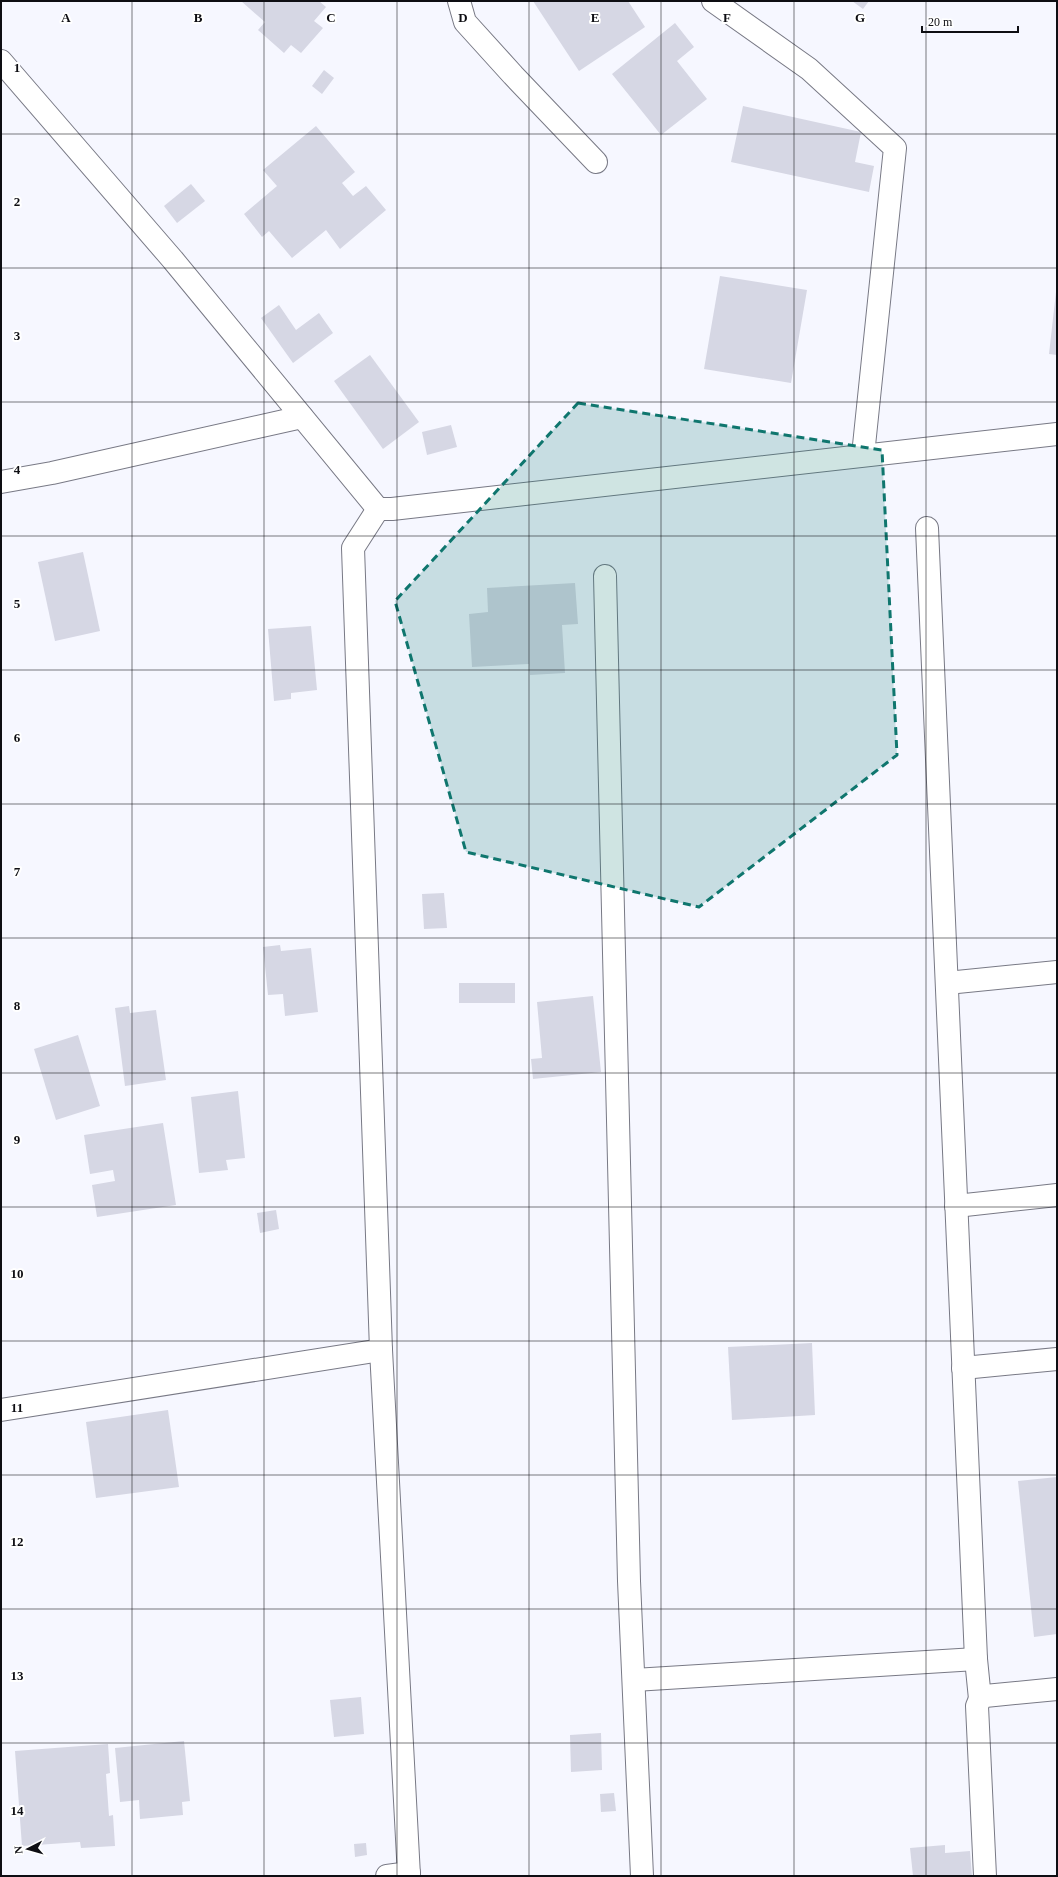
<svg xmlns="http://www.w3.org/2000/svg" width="1058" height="1877" font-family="'Times New Roman',serif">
	<rect width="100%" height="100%" fill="#f6f7ff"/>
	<g fill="#d6d7e4">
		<polygon points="241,1 319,1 326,7 314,21 323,28 301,53 291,45 284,53 258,30 265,22"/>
		<polygon points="533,1 628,1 645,27 579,71"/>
		<polygon points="852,1 869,1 863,9"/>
		<polygon points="675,23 694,47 677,61 707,99 661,135 612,74"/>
		<polygon points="324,70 334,78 322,94 312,86"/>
		<polygon points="743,106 861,132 855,162 874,166 869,192 731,162"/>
		<polygon points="316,126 355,172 342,183 353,196 366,186 386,210 340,249 326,230 292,258 269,231 262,237 244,214 277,186 263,170"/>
		<polygon points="191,184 205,201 177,223 164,206"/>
		<polygon points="720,276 807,290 791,383 704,369"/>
		<polygon points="1056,292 1057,292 1057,355 1049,354"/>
		<polygon points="279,305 296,330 319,313 333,333 293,363 261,318"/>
		<polygon points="370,355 419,422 383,449 334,381"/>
		<polygon points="451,425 457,447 427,455 422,432"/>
		<polygon points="83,552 100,631 55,641 38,562"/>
		<polygon points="575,583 578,624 562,625 565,673 530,675 529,664 472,667 469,614 488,612 487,588"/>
		<polygon points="311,626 317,690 291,693 291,699 274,701 268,629"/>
		<polygon points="444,893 447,928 424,929 422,894"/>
		<polygon points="280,945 281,951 311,948 318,1012 285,1016 283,994 268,995 263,947"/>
		<rect x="459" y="983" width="56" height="20"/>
		<polygon points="593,996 601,1072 533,1079 531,1059 542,1058 537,1002"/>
		<polygon points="129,1006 130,1013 156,1010 166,1080 125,1086 115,1008"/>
		<polygon points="78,1035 100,1106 56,1120 34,1049"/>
		<polygon points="238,1091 245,1158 226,1160 228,1170 199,1173 191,1097"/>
		<polygon points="163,1123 176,1205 97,1217 92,1185 115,1181 113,1170 90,1174 84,1135"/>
		<polygon points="276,1210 279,1229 260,1233 257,1213"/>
		<polygon points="812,1343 815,1415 732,1420 728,1347"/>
		<polygon points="168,1410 179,1487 96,1498 86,1422"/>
		<polygon points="1057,1477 1057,1634 1034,1637 1018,1481"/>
		<polygon points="361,1697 364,1734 334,1737 330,1700"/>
		<polygon points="601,1733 602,1770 571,1772 570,1735"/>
		<polygon points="184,1741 190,1801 182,1802 183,1815 140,1819 139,1800 120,1802 115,1748"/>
		<polygon points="108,1744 110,1773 106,1774 109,1816 113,1815 115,1846 81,1848 80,1842 22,1846 15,1751"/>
		<polygon points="614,1793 616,1811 601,1812 600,1794"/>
		<polygon points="366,1843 367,1855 355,1857 354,1844"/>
		<polygon points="945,1845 945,1853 970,1851 972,1876 913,1876 910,1848"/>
	</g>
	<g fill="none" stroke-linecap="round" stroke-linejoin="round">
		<defs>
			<g id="minor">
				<polyline points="459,1 465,22 513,75 596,162"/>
				<polyline points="713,1 809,69 895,148 863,455"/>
				<polyline points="1,61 173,260 378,509"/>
				<polyline points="1,482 52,473 302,417"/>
				<polyline points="927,528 976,1659 980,1699"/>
				<polyline points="605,576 629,1581 642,1876"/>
				<polyline points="947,983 1057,972"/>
				<polyline points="956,1206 1057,1195"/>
				<polyline points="963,1368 1057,1359"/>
				<polyline points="1,1410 381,1350"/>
				<polyline points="634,1680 976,1659"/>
				<polyline points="387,1876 409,1873"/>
				<polyline points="409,1876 381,1350 353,548 378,509 392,509 1057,434"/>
				<polyline points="985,1876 977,1706 980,1699 985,1696 1057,1689"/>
			</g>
		</defs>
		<use href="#minor" stroke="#787985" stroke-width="24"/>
		<use href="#minor" stroke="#fff" stroke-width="22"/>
	</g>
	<path fill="#0f766e" fill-opacity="0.2" stroke="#0f766e" stroke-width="3" stroke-dasharray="8 5" stroke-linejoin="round" d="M578 403 882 450 897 755 699 907 466 852 395 601Z"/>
	<path fill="none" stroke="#0e0e13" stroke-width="1" stroke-opacity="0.55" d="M132 1V1876M264 1V1876M397 1V1876M529 1V1876M661 1V1876M794 1V1876M926 1V1876M1 134H1057M1 268H1057M1 402H1057M1 536H1057M1 670H1057M1 804H1057M1 938H1057M1 1073H1057M1 1207H1057M1 1341H1057M1 1475H1057M1 1609H1057M1 1743H1057"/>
	<g font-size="13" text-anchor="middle" font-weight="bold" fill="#0e0e13" stroke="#fff" stroke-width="4" stroke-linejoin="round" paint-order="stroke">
		<text x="66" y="22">A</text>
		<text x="198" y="22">B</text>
		<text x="331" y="22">C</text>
		<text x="463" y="22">D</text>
		<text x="595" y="22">E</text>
		<text x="727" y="22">F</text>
		<text x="860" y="22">G</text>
		<text x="17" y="72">1</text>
		<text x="17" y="206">2</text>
		<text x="17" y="340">3</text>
		<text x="17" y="474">4</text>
		<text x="17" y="608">5</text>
		<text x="17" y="742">6</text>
		<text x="17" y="876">7</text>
		<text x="17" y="1010">8</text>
		<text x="17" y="1144">9</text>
		<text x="17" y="1278">10</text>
		<text x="17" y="1412">11</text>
		<text x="17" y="1546">12</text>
		<text x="17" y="1680">13</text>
		<text x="17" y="1815">14</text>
	</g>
	<rect width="1058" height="1877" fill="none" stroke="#0e0e13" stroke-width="4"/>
	<g transform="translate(28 1849) rotate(264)" stroke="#ffffff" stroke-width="3" paint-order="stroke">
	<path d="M0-3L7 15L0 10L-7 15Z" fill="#0e0e13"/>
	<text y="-6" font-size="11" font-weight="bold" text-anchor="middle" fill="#0e0e13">N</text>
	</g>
	<path d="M922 26v6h96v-6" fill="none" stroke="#0e0e13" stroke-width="2"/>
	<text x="928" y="26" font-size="12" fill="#0e0e13" stroke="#ffffff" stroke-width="3" paint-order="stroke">20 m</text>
</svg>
